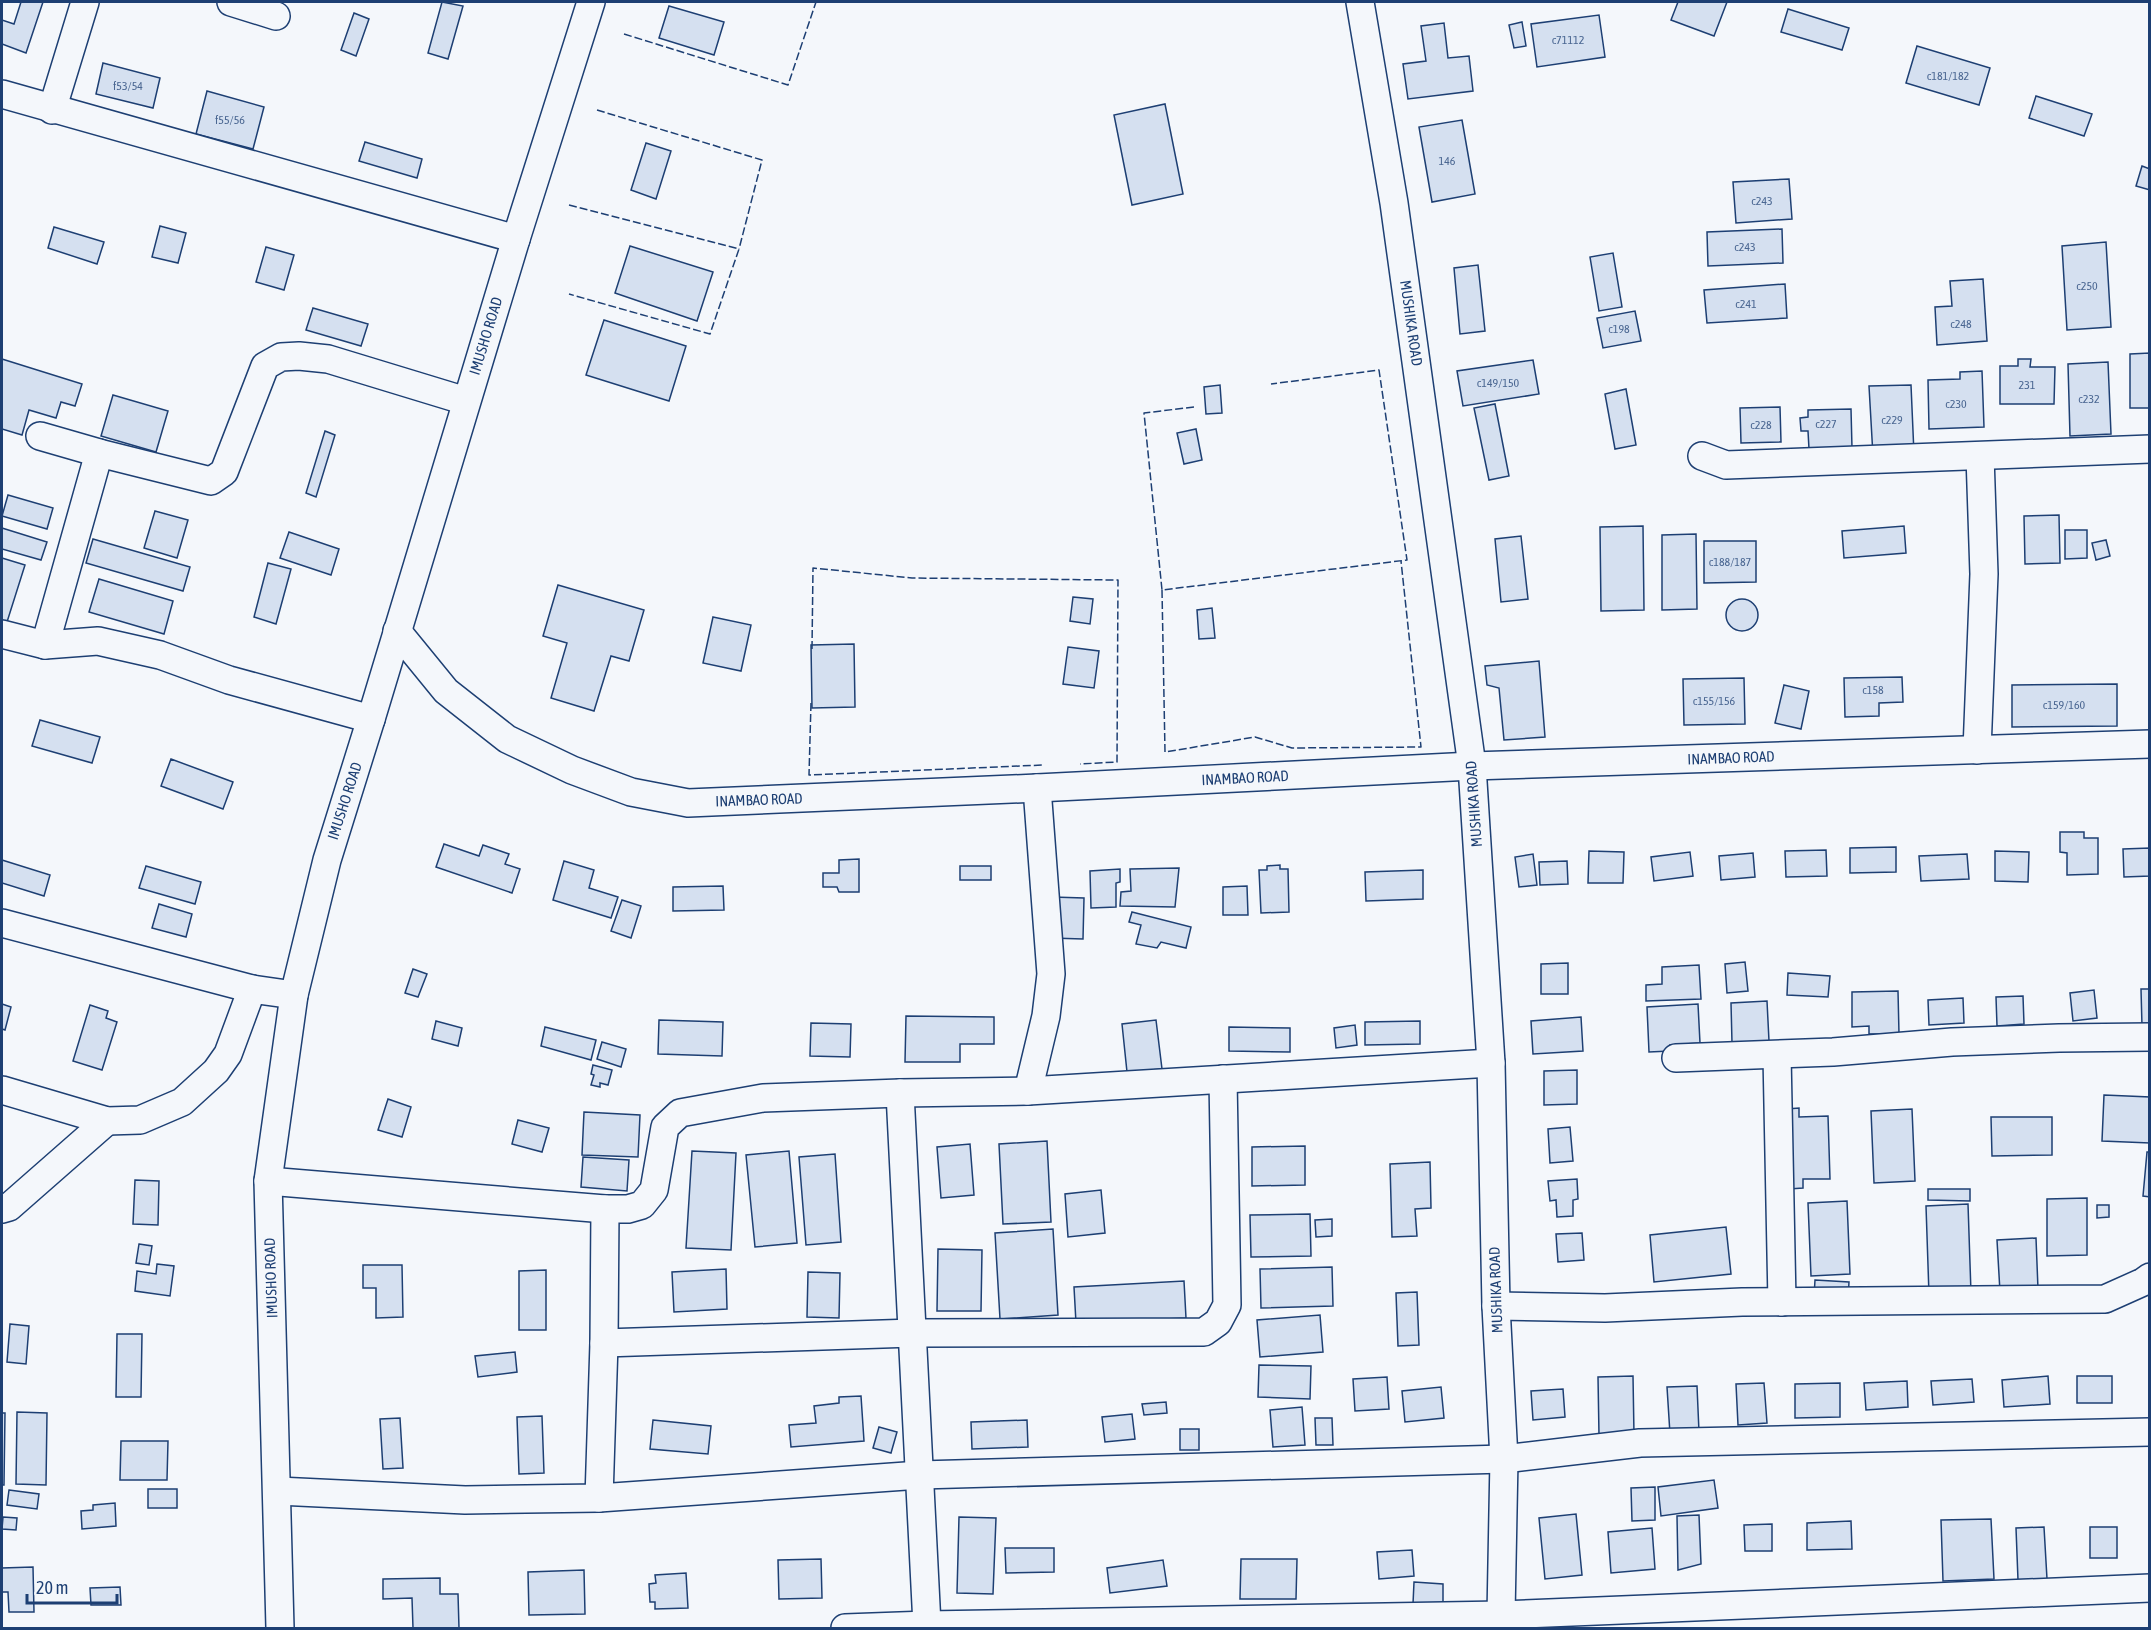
<svg xmlns="http://www.w3.org/2000/svg" width="2151" height="1630" font-family="'Asap Condensed',sans-serif">
	<rect width="100%" height="100%" fill="#f4f7fb"/>
	<g fill="#d5e0f0" stroke="#1d3f73" stroke-width="1.5">
		<polygon points="21,2 43,2 26,53 2,44 2,20 14,24"/>
		<polygon points="442,2 463,6 448,59 428,53"/>
		<polygon points="1678,2 1727,2 1714,36 1671,20"/>
		<polygon points="669,6 724,22 714,55 659,38"/>
		<polygon points="1788,9 1849,28 1842,50 1781,32"/>
		<polygon points="354,13 369,19 356,56 341,50"/>
		<polygon points="1599,15 1605,57 1537,67 1531,24"/>
		<polygon points="1522,22 1526,46 1514,48 1509,25"/>
		<polygon points="1444,23 1448,58 1469,56 1473,91 1408,99 1403,64 1426,61 1421,26"/>
		<polygon points="1917,46 1990,68 1979,105 1906,83"/>
		<polygon points="103,63 160,78 153,108 96,94"/>
		<polygon points="207,91 264,107 253,149 196,134"/>
		<polygon points="2036,96 2092,114 2084,136 2029,118"/>
		<polygon points="1165,104 1183,194 1132,205 1114,115"/>
		<polygon points="1462,120 1475,194 1432,202 1419,127"/>
		<polygon points="365,142 422,159 417,178 359,161"/>
		<polygon points="646,143 671,151 656,199 631,190"/>
		<polygon points="2142,166 2150,169 2150,190 2136,186"/>
		<polygon points="1789,179 1792,219 1736,223 1733,182"/>
		<polygon points="160,226 186,233 178,263 152,257"/>
		<polygon points="54,227 104,242 97,264 48,248"/>
		<polygon points="1782,229 1783,263 1708,266 1707,232"/>
		<polygon points="2106,242 2111,327 2067,330 2062,246"/>
		<polygon points="630,246 713,272 697,321 615,293"/>
		<polygon points="266,247 294,255 284,290 256,282"/>
		<polygon points="1613,253 1622,307 1599,311 1590,257"/>
		<polygon points="1478,265 1485,331 1460,334 1454,268"/>
		<polygon points="1983,279 1987,341 1937,345 1935,307 1952,306 1950,281"/>
		<polygon points="1785,284 1787,318 1707,323 1704,290"/>
		<polygon points="313,308 368,324 361,346 306,330"/>
		<polygon points="1635,311 1641,341 1603,348 1597,318"/>
		<polygon points="604,320 686,346 669,401 586,375"/>
		<polygon points="2150,353 2150,408 2130,408 2130,354"/>
		<polygon points="2,359 82,384 75,406 61,402 56,418 29,410 22,435 2,429"/>
		<polygon points="2018,359 2031,359 2030,367 2055,367 2054,404 2000,404 2000,366 2018,366"/>
		<polygon points="1533,360 1539,394 1463,406 1457,371"/>
		<polygon points="2108,362 2111,434 2070,436 2068,364"/>
		<polygon points="1982,371 1984,427 1929,429 1928,380 1960,379 1960,372"/>
		<polygon points="1220,385 1222,413 1206,414 1204,387"/>
		<polygon points="1911,385 1914,454 1873,456 1869,386"/>
		<polygon points="1626,389 1636,445 1615,449 1605,394"/>
		<polygon points="113,395 168,411 156,452 101,436"/>
		<polygon points="1495,404 1509,476 1489,480 1474,408"/>
		<polygon points="1780,407 1781,442 1741,443 1740,408"/>
		<polygon points="1851,409 1852,448 1809,449 1808,431 1801,431 1800,418 1808,417 1808,410"/>
		<polygon points="1196,429 1202,460 1184,464 1177,433"/>
		<polygon points="325,431 335,435 316,497 306,493"/>
		<polygon points="8,495 53,508 47,529 2,516"/>
		<polygon points="155,511 188,520 177,558 144,548"/>
		<polygon points="2059,515 2060,563 2025,564 2024,516"/>
		<polygon points="1643,526 1644,610 1601,611 1600,527"/>
		<polygon points="1904,526 1906,553 1844,558 1842,531"/>
		<polygon points="2,528 47,542 41,560 2,549"/>
		<polygon points="2065,530 2087,530 2087,558 2065,559"/>
		<polygon points="289,532 339,549 331,575 280,558"/>
		<polygon points="1696,534 1697,609 1662,610 1662,535"/>
		<polygon points="1521,536 1528,599 1501,602 1495,539"/>
		<polygon points="93,539 190,567 183,591 86,563"/>
		<polygon points="2106,540 2110,556 2096,560 2092,543"/>
		<polygon points="1704,541 1756,541 1756,582 1704,583"/>
		<polygon points="2,558 25,565 7,622 2,620"/>
		<polygon points="268,563 291,569 276,624 254,617"/>
		<polygon points="99,579 173,601 164,634 89,612"/>
		<polygon points="558,585 644,610 629,661 611,656 594,711 551,698 567,643 543,636"/>
		<polygon points="1073,597 1093,599 1090,624 1070,621"/>
		<circle cx="1742" cy="615" r="16"/>
		<polygon points="1212,608 1215,638 1199,639 1197,610"/>
		<polygon points="713,617 751,625 741,671 703,663"/>
		<polygon points="854,644 855,707 812,708 811,645"/>
		<polygon points="1068,647 1099,651 1094,688 1063,684"/>
		<polygon points="1539,661 1545,737 1504,740 1499,688 1487,685 1485,666"/>
		<polygon points="1902,677 1903,702 1879,703 1879,716 1845,717 1844,678"/>
		<polygon points="1744,678 1745,724 1684,725 1683,679"/>
		<polygon points="2117,684 2117,726 2012,727 2012,685"/>
		<polygon points="1784,685 1809,691 1801,729 1775,723"/>
		<polygon points="40,720 100,737 92,763 32,746"/>
		<polygon points="171,759 233,782 223,809 161,786"/>
		<polygon points="2060,832 2084,832 2084,838 2098,838 2098,874 2067,875 2067,853 2060,852"/>
		<polygon points="444,844 479,856 483,845 509,854 505,864 520,869 512,893 436,867"/>
		<polygon points="1896,847 1896,872 1850,873 1850,848"/>
		<polygon points="2150,848 2150,876 2124,877 2123,849"/>
		<polygon points="1826,850 1827,876 1786,877 1785,851"/>
		<polygon points="1589,851 1624,852 1623,883 1588,883"/>
		<polygon points="1995,851 2029,852 2028,882 1995,881"/>
		<polygon points="1690,852 1693,876 1654,881 1651,857"/>
		<polygon points="1753,853 1755,877 1721,880 1719,856"/>
		<polygon points="1533,854 1537,885 1519,887 1515,857"/>
		<polygon points="1967,854 1969,879 1921,881 1919,856"/>
		<polygon points="859,859 859,892 839,892 837,887 823,887 823,873 839,873 839,860"/>
		<polygon points="2,860 50,875 44,896 2,883"/>
		<polygon points="564,861 594,870 589,888 618,897 611,918 553,900"/>
		<polygon points="1567,861 1568,884 1540,885 1539,862"/>
		<polygon points="1280,865 1280,869 1288,869 1289,912 1261,913 1259,870 1267,870 1267,866"/>
		<polygon points="146,866 201,882 195,904 139,888"/>
		<rect x="960" y="866" width="31" height="14"/>
		<polygon points="1179,868 1175,907 1120,906 1121,892 1131,891 1130,869"/>
		<polygon points="1120,869 1120,882 1116,883 1116,907 1091,908 1090,871"/>
		<polygon points="1423,870 1423,899 1366,901 1365,872"/>
		<polygon points="723,886 724,910 673,911 673,887"/>
		<polygon points="1247,886 1248,915 1223,915 1223,887"/>
		<polygon points="1052,897 1084,898 1083,939 1051,938"/>
		<polygon points="622,900 641,906 631,938 611,931"/>
		<polygon points="159,904 192,914 186,937 152,928"/>
		<polygon points="1132,912 1191,927 1186,948 1161,942 1157,948 1136,944 1141,925 1129,922"/>
		<polygon points="1745,962 1748,991 1727,993 1725,964"/>
		<polygon points="1568,963 1568,994 1541,994 1541,964"/>
		<polygon points="1699,965 1701,999 1646,1001 1646,985 1662,984 1662,967"/>
		<polygon points="413,969 427,974 418,997 405,993"/>
		<polygon points="1788,973 1830,976 1828,997 1787,995"/>
		<polygon points="2141,989 2150,989 2150,1025 2142,1026"/>
		<polygon points="2094,990 2097,1018 2073,1021 2070,993"/>
		<polygon points="1898,991 1899,1034 1869,1034 1869,1026 1852,1027 1852,992"/>
		<polygon points="2023,996 2024,1024 1997,1026 1996,997"/>
		<polygon points="1963,998 1964,1023 1929,1025 1928,1000"/>
		<polygon points="1767,1001 1769,1041 1732,1043 1731,1003"/>
		<polygon points="2,1004 11,1007 5,1030 2,1029"/>
		<polygon points="1698,1004 1700,1043 1670,1045 1670,1051 1649,1052 1647,1007"/>
		<polygon points="90,1005 108,1011 106,1018 117,1022 102,1070 73,1061"/>
		<polygon points="906,1016 994,1017 994,1044 960,1044 960,1062 905,1062"/>
		<polygon points="1581,1017 1583,1051 1533,1054 1531,1021"/>
		<polygon points="659,1020 723,1022 722,1056 658,1054"/>
		<polygon points="1156,1020 1162,1069 1127,1072 1122,1024"/>
		<polygon points="436,1021 462,1028 458,1046 432,1039"/>
		<polygon points="1420,1021 1420,1044 1365,1045 1365,1022"/>
		<polygon points="811,1023 851,1024 850,1057 810,1056"/>
		<polygon points="1355,1025 1357,1045 1336,1048 1334,1028"/>
		<polygon points="545,1027 596,1040 591,1060 541,1046"/>
		<polygon points="1229,1027 1290,1028 1290,1052 1229,1051"/>
		<polygon points="602,1042 626,1049 621,1067 597,1059"/>
		<polygon points="593,1065 612,1070 608,1085 600,1083 600,1087 591,1085 594,1075 591,1074"/>
		<polygon points="1577,1070 1577,1104 1544,1105 1544,1071"/>
		<polygon points="2104,1095 2150,1097 2150,1143 2102,1141"/>
		<polygon points="388,1099 411,1107 402,1137 378,1130"/>
		<polygon points="1799,1108 1799,1117 1828,1116 1830,1179 1803,1179 1803,1188 1789,1189 1787,1109"/>
		<polygon points="1912,1109 1915,1181 1874,1183 1871,1111"/>
		<polygon points="584,1112 640,1115 638,1157 582,1155"/>
		<polygon points="1991,1117 2052,1117 2052,1155 1992,1156"/>
		<polygon points="518,1120 549,1128 542,1152 512,1144"/>
		<polygon points="1570,1127 1573,1161 1550,1163 1548,1129"/>
		<polygon points="1047,1141 1051,1222 1003,1224 999,1144"/>
		<polygon points="970,1144 974,1195 941,1198 937,1147"/>
		<polygon points="1305,1146 1305,1185 1252,1186 1252,1147"/>
		<polygon points="692,1151 736,1153 731,1250 686,1248"/>
		<polygon points="789,1151 797,1243 755,1247 746,1155"/>
		<polygon points="2147,1152 2150,1152 2150,1197 2143,1196"/>
		<polygon points="835,1154 841,1242 806,1245 799,1157"/>
		<polygon points="583,1157 629,1160 627,1191 581,1187"/>
		<polygon points="1430,1162 1431,1208 1415,1209 1417,1236 1392,1237 1390,1164"/>
		<polygon points="1577,1179 1578,1199 1573,1200 1573,1216 1557,1217 1556,1200 1550,1201 1548,1181"/>
		<polygon points="135,1180 159,1181 158,1225 133,1224"/>
		<polygon points="1928,1189 1970,1189 1970,1201 1928,1200"/>
		<polygon points="1101,1190 1105,1233 1068,1237 1065,1194"/>
		<polygon points="2087,1198 2087,1255 2047,1256 2047,1199"/>
		<polygon points="1847,1201 1850,1274 1811,1276 1808,1203"/>
		<polygon points="1968,1204 1971,1293 1929,1295 1926,1206"/>
		<polygon points="2097,1205 2109,1205 2109,1217 2097,1218"/>
		<polygon points="1310,1214 1311,1256 1251,1257 1250,1215"/>
		<polygon points="1332,1219 1332,1236 1316,1237 1315,1220"/>
		<polygon points="1726,1227 1731,1274 1654,1282 1650,1235"/>
		<polygon points="1053,1229 1058,1315 1000,1319 995,1233"/>
		<polygon points="1582,1233 1584,1260 1558,1262 1556,1234"/>
		<polygon points="2036,1238 2038,1289 2000,1292 1997,1240"/>
		<polygon points="139,1244 152,1246 149,1265 136,1263"/>
		<polygon points="938,1249 982,1250 981,1311 937,1311"/>
		<polygon points="157,1264 174,1266 170,1296 135,1291 137,1271 156,1274"/>
		<polygon points="363,1265 402,1265 403,1317 376,1318 376,1288 363,1288"/>
		<polygon points="1332,1267 1333,1306 1261,1308 1260,1269"/>
		<polygon points="726,1269 727,1309 674,1312 672,1272"/>
		<polygon points="546,1270 546,1330 519,1330 519,1271"/>
		<polygon points="808,1272 840,1273 839,1318 807,1317"/>
		<polygon points="1815,1280 1849,1282 1848,1299 1814,1297"/>
		<polygon points="1184,1281 1186,1318 1076,1323 1074,1287"/>
		<polygon points="1417,1292 1419,1345 1398,1346 1396,1293"/>
		<polygon points="1320,1315 1323,1352 1260,1357 1257,1320"/>
		<polygon points="10,1324 29,1326 26,1364 7,1362"/>
		<polygon points="117,1334 142,1334 141,1397 116,1397"/>
		<polygon points="515,1352 517,1372 478,1377 475,1356"/>
		<polygon points="1259,1365 1311,1366 1310,1399 1258,1397"/>
		<polygon points="1633,1376 1634,1435 1599,1435 1598,1377"/>
		<polygon points="2048,1376 2050,1404 2004,1407 2002,1380"/>
		<rect x="2077" y="1376" width="35" height="27"/>
		<polygon points="1387,1377 1389,1409 1355,1411 1353,1379"/>
		<polygon points="1972,1379 1974,1402 1933,1405 1931,1381"/>
		<polygon points="1907,1381 1908,1407 1866,1410 1864,1383"/>
		<polygon points="1764,1383 1767,1423 1738,1425 1736,1384"/>
		<polygon points="1840,1383 1840,1417 1795,1418 1795,1384"/>
		<polygon points="1697,1386 1699,1432 1670,1434 1667,1387"/>
		<polygon points="1441,1387 1444,1418 1405,1422 1402,1391"/>
		<polygon points="1563,1389 1565,1417 1533,1420 1531,1391"/>
		<polygon points="861,1396 864,1441 791,1447 789,1425 816,1423 814,1406 839,1403 839,1397"/>
		<polygon points="1166,1402 1167,1413 1144,1415 1142,1404"/>
		<polygon points="1302,1407 1305,1445 1273,1447 1270,1410"/>
		<polygon points="17,1412 47,1413 46,1485 16,1484"/>
		<polygon points="2,1413 5,1413 4,1485 2,1485"/>
		<polygon points="1132,1414 1135,1439 1105,1442 1102,1417"/>
		<polygon points="542,1416 544,1473 519,1474 517,1417"/>
		<polygon points="400,1418 403,1468 383,1469 380,1419"/>
		<polygon points="1315,1418 1332,1418 1333,1445 1316,1445"/>
		<polygon points="653,1420 711,1426 708,1454 650,1449"/>
		<polygon points="1027,1420 1028,1447 972,1449 971,1422"/>
		<polygon points="879,1427 897,1432 891,1453 873,1448"/>
		<rect x="1180" y="1429" width="19" height="21"/>
		<polygon points="121,1441 168,1441 167,1480 120,1480"/>
		<polygon points="1714,1480 1718,1508 1661,1516 1658,1487"/>
		<polygon points="1655,1487 1655,1520 1632,1521 1631,1488"/>
		<rect x="148" y="1489" width="29" height="19"/>
		<polygon points="9,1490 39,1494 37,1509 7,1505"/>
		<polygon points="115,1503 116,1526 82,1529 81,1511 93,1510 93,1505"/>
		<polygon points="1576,1514 1582,1575 1545,1579 1539,1518"/>
		<polygon points="1699,1515 1701,1564 1678,1570 1677,1516"/>
		<polygon points="3,1517 17,1518 16,1530 2,1529"/>
		<polygon points="959,1517 996,1518 993,1594 957,1593"/>
		<polygon points="1991,1519 1994,1579 1943,1581 1941,1520"/>
		<polygon points="1851,1521 1852,1549 1807,1550 1807,1523"/>
		<polygon points="1772,1524 1772,1551 1745,1551 1744,1525"/>
		<polygon points="2044,1527 2047,1579 2018,1580 2016,1528"/>
		<rect x="2090" y="1527" width="27" height="31"/>
		<polygon points="1652,1528 1655,1569 1611,1573 1608,1532"/>
		<polygon points="1005,1548 1054,1548 1054,1572 1006,1573"/>
		<polygon points="1412,1550 1414,1576 1379,1579 1377,1552"/>
		<polygon points="821,1559 822,1598 779,1599 778,1560"/>
		<polygon points="1241,1559 1297,1559 1296,1599 1240,1599"/>
		<polygon points="1163,1560 1167,1586 1110,1593 1107,1568"/>
		<polygon points="33,1567 34,1612 9,1612 8,1592 2,1592 2,1568"/>
		<polygon points="584,1570 585,1614 529,1615 528,1572"/>
		<polygon points="686,1573 688,1608 655,1609 655,1602 650,1602 649,1584 656,1583 655,1575"/>
		<polygon points="440,1578 440,1594 458,1594 459,1628 413,1628 412,1598 383,1599 383,1579"/>
		<polygon points="1414,1582 1443,1584 1443,1605 1413,1604"/>
		<polygon points="120,1587 121,1605 91,1605 90,1588"/>
	</g>
	<g fill="none" stroke-linecap="round" stroke-linejoin="round">
		<defs>
			<g id="street">
				<polyline points="231,2 276,16"/>
				<polyline points="1360,2 1394,203 1472,766 1491,1063 1496,1306 1504,1459 1501,1615"/>
				<polyline points="2,94 516,239"/>
				<polyline points="52,110 85,2"/>
				<polyline points="40,436 99,453 211,481 224,472 265,366 281,357 299,356 328,359 466,401"/>
				<polyline points="1702,456 1726,465 2150,449"/>
				<polyline points="397,631 446,691 507,739 572,770 631,792 688,803 1037,788 1472,766 2150,744"/>
				<polyline points="2,634 45,645 98,641 160,655 229,680 371,719"/>
				<polyline points="45,645 99,453"/>
				<polyline points="1977,750 1984,574 1980,456"/>
				<polyline points="2,923 252,989 294,995"/>
				<polyline points="1777,1055 1782,1302"/>
				<polyline points="1676,1058 1833,1052 1952,1042 2059,1038 2150,1037"/>
				<polyline points="2,1090 107,1121 140,1120 182,1102 216,1071 228,1054 252,989"/>
				<polyline points="1028,1091 1046,1016 1051,974 1037,788"/>
				<polyline points="900,1093 927,1625"/>
				<polyline points="268,1181 605,1209 628,1209 642,1205 654,1190 665,1127 680,1113 763,1098 900,1093 1028,1091 1491,1063"/>
				<polyline points="2,1209 9,1207 107,1121"/>
				<polyline points="1496,1306 1605,1308 1742,1302 2105,1299 2143,1282 2150,1277"/>
				<polyline points="604,1343 913,1333 1204,1332 1218,1322 1227,1305 1223,1079"/>
				<polyline points="278,1491 465,1500 599,1498 920,1475 1504,1459 1640,1443 2150,1432"/>
				<polyline points="599,1498 604,1343 605,1209"/>
				<polyline points="280,1628 268,1181 294,995 327,860 371,719 516,239 591,2"/>
				<polyline points="845,1628 927,1625 1501,1615 2150,1588"/>
			</g>
		</defs>
		<use href="#street" stroke="#1d3f73" stroke-width="30"/>
		<use href="#street" stroke="#f4f7fb" stroke-width="27"/>
		<g stroke="#1d3f73" stroke-width="1.5" stroke-dasharray="8 3" stroke-linecap="butt">
			<polyline points="624,34 788,85 816,2"/>
			<polyline points="597,110 762,160 739,249"/>
			<polyline points="569,205 739,249 710,334 569,294"/>
			<polyline points="1194,407 1144,413 1162,590 1407,560 1379,370 1271,384"/>
			<polyline points="1162,590 1165,752 1255,737 1292,748 1421,747 1401,561"/>
			<polyline points="812,649 813,568 912,578 1118,580 1117,762 1080,764"/>
			<polyline points="811,703 809,775 1043,765"/>
		</g>
	</g>
	<g text-anchor="middle" stroke-width="4.5" stroke-linejoin="round" paint-order="stroke">
		<g font-size="12" fill="#4b6792">
			<text x="1568" y="44">c71112</text>
			<text x="1948" y="80">c181/182</text>
			<text x="128" y="90">f53/54</text>
			<text x="230" y="124">f55/56</text>
			<text x="1447" y="165">146</text>
			<text x="1762" y="205">c243</text>
			<text x="1745" y="251">c243</text>
			<text x="2087" y="290">c250</text>
			<text x="1746" y="308">c241</text>
			<text x="1961" y="328">c248</text>
			<text x="1619" y="333">c198</text>
			<text x="1498" y="387">c149/150</text>
			<text x="2027" y="389">231</text>
			<text x="2089" y="403">c232</text>
			<text x="1956" y="408">c230</text>
			<text x="1892" y="424">c229</text>
			<text x="1826" y="428">c227</text>
			<text x="1761" y="429">c228</text>
			<text x="1730" y="566">c188/187</text>
			<text x="1873" y="694">c158</text>
			<text x="1714" y="705">c155/156</text>
			<text x="2064" y="709">c159/160</text>
		</g>
		<g font-size="15" fill="#1d3f73" stroke="#f4f7fb">
			<text transform="translate(1411 323) rotate(82)" y="5">MUSHIKA ROAD</text>
			<text transform="translate(486 336) rotate(-73)" y="5">IMUSHO ROAD</text>
			<text transform="translate(1731 758) rotate(-2)" y="5">INAMBAO ROAD</text>
			<text transform="translate(1245 778) rotate(-3)" y="5">INAMBAO ROAD</text>
			<text transform="translate(759 800) rotate(-2)" y="5">INAMBAO ROAD</text>
			<text transform="translate(345 801) rotate(-72)" y="5">IMUSHO ROAD</text>
			<text transform="translate(1474 804) rotate(-94)" y="5">MUSHIKA ROAD</text>
			<text transform="translate(271 1278) rotate(-92)" y="5">IMUSHO ROAD</text>
			<text transform="translate(1496 1290) rotate(-92)" y="5">MUSHIKA ROAD</text>
		</g>
	</g>
	<rect width="2151" height="1630" fill="none" stroke="#1d3f73" stroke-width="6"/>
	<path d="M27 1594v9h90v-9" fill="none" stroke="#1d3f73" stroke-width="3"/>
	<text x="36" y="1594" font-size="18" fill="#1d3f73" stroke="#f4f7fb" stroke-width="4.5" paint-order="stroke">20 m</text>
</svg>
